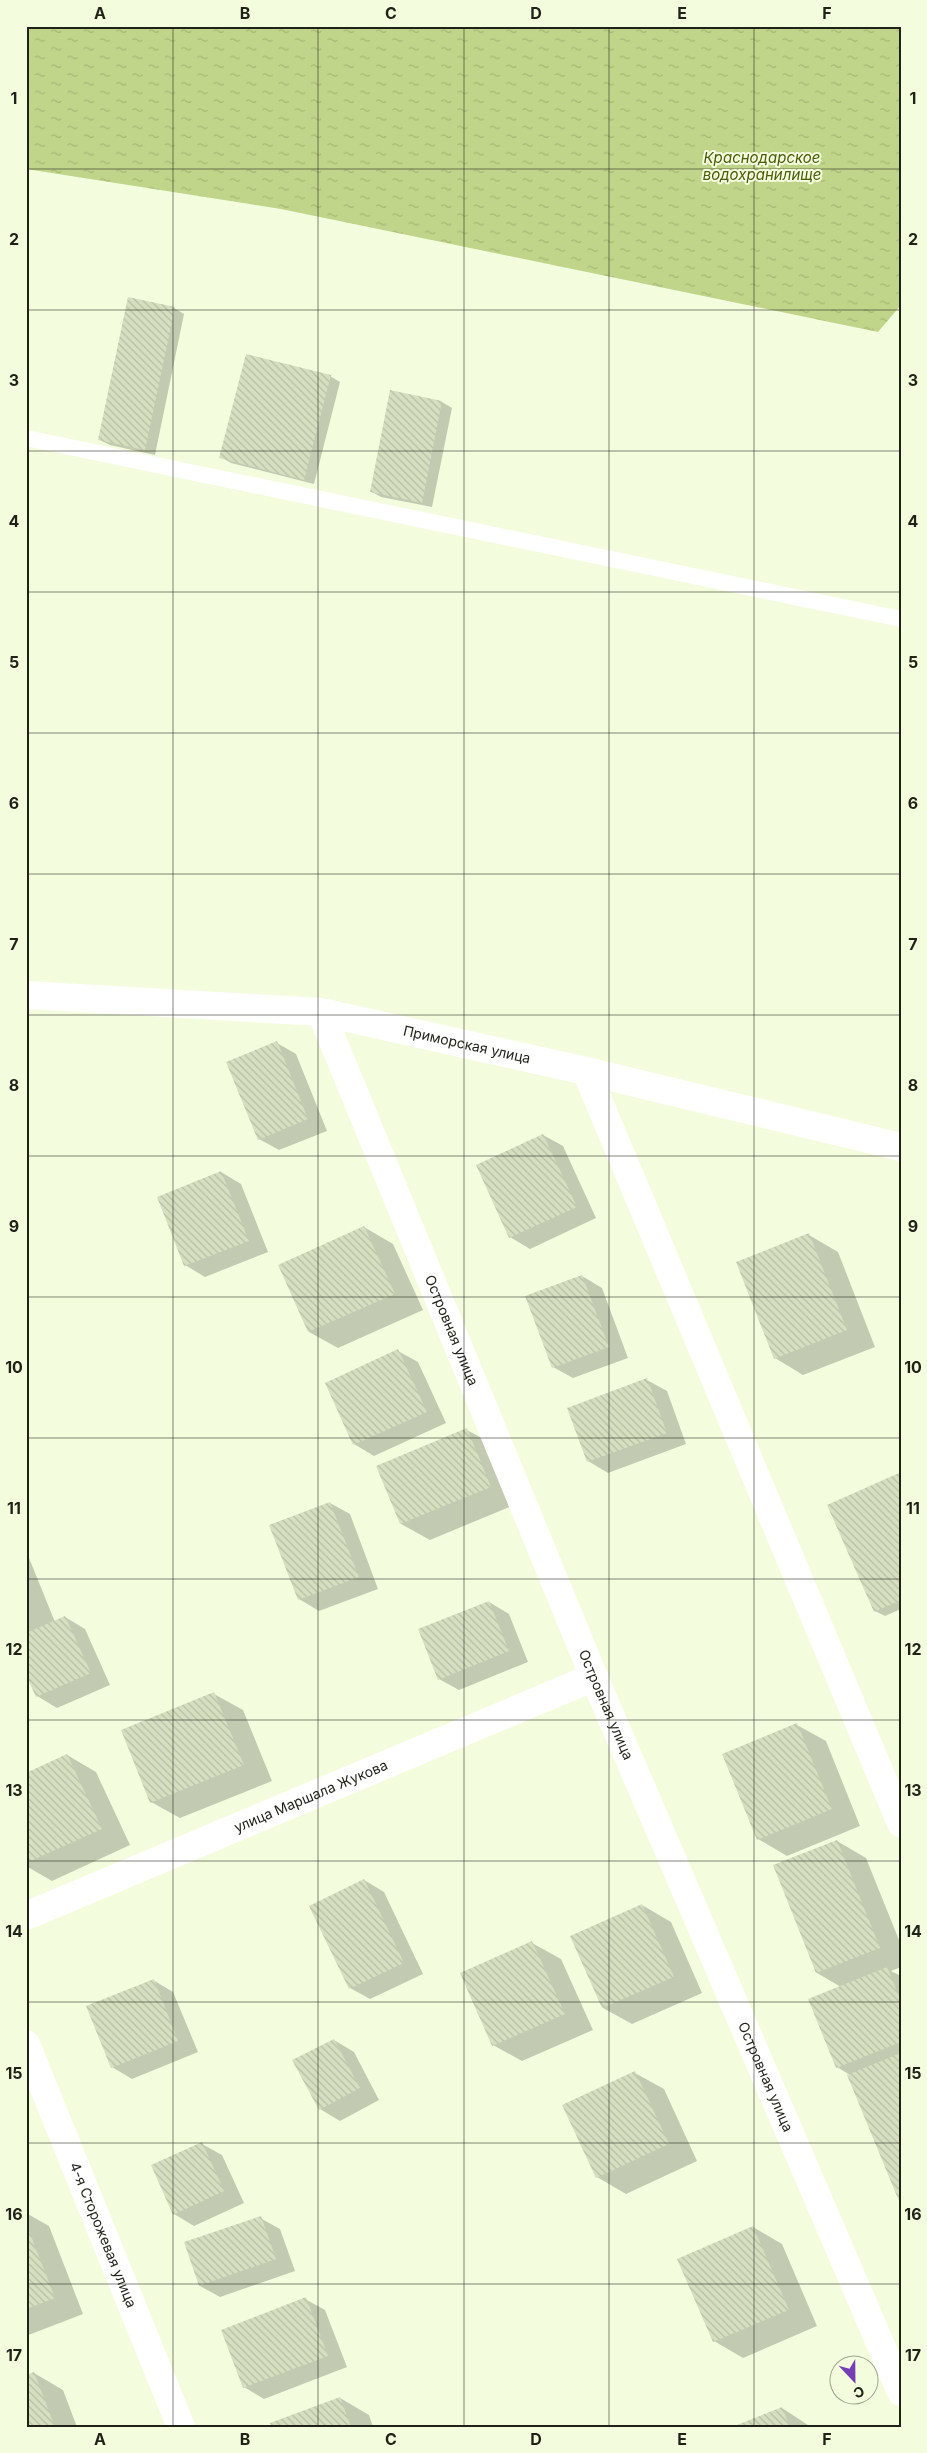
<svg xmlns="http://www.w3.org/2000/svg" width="927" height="2453" font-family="Inter,sans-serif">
	<defs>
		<pattern id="water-ripples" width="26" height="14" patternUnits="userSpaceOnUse" patternTransform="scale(1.25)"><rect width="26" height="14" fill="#c0d58a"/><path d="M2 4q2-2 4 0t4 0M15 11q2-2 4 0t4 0" fill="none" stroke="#a5b776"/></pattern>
		<pattern id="building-back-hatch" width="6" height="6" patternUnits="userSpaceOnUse" patternTransform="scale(1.25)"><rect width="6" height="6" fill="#d6dfc0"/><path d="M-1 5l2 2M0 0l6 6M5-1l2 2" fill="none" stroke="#b7bfa4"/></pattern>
	</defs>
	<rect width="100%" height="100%" fill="#f3fdde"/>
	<polygon fill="url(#water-ripples)" points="26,26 901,26 901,305 878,332 281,209 26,169"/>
	<g fill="#0003">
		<polygon points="174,308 184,314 155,455 110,445 100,440"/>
		<polygon points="330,376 340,382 314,484 231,463 221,457"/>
		<polygon points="391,392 442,402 452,408 432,507 381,497 372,492"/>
		<polygon points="277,1043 296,1054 327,1131 279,1150 259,1139"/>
		<polygon points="543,1135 563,1146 596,1218 530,1249 510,1237"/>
		<polygon points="221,1172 241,1184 268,1252 205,1277 185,1265"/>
		<polygon points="364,1227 393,1244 423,1310 338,1348 309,1332 279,1265"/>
		<polygon points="809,1235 838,1252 875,1347 803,1375 775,1358"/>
		<polygon points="582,1276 602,1288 628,1358 573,1378 553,1367"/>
		<polygon points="398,1351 418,1362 446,1423 374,1456 354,1444 326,1384"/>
		<polygon points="647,1380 667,1391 686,1444 608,1473 588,1461"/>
		<polygon points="467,1430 496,1446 519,1503 430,1540 401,1524 378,1466"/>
		<polygon points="899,1474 901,1476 901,1609 885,1616 875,1611"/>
		<polygon points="330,1503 350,1514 378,1589 319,1611 299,1599"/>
		<polygon points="26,1556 29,1558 55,1622 65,1617 85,1629 110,1685 57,1708 37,1696 26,1672"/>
		<polygon points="489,1602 509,1614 528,1662 459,1690 439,1679"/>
		<polygon points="214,1694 243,1710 272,1781 180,1818 151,1802"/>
		<polygon points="797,1725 826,1741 860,1826 787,1856 758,1839"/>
		<polygon points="67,1755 96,1772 130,1845 52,1881 26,1866 26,1774"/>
		<polygon points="837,1841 866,1858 901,1945 901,1967 891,1971 901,1976 901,2203 850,2075 837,2067 841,1987 817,1973"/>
		<polygon points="364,1880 384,1892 423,1974 370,1999 350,1988"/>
		<polygon points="642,1905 671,1922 702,1993 632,2024 603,2008 571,1937"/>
		<polygon points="532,1943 561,1959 593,2030 522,2061 493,2045"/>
		<polygon points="153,1980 173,1992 198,2052 132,2079 112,2067"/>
		<polygon points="334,2040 354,2052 379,2100 340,2121 320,2109"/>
		<polygon points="635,2073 664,2089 697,2161 626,2194 597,2177"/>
		<polygon points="202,2144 222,2155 244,2203 194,2226 174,2214"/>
		<polygon points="26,2213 49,2226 83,2314 26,2336"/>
		<polygon points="260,2218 280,2229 295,2271 220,2297 200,2286 186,2243"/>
		<polygon points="753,2227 782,2244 817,2326 743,2358 714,2341"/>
		<polygon points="305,2299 325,2310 347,2367 264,2399 244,2387"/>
		<polygon points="34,2373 63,2390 77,2427 26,2427"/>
		<polygon points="340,2398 369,2415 373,2427 273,2427"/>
		<polygon points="782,2408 811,2427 735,2427"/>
	</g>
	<g fill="url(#building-back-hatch)">
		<polygon points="128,297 175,307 145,450 98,440"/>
		<polygon points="246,354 331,375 304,480 219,458"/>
		<polygon points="390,390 442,401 422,503 370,492"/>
		<polygon points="277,1041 308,1119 258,1140 226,1062"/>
		<polygon points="543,1134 577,1207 509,1238 476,1165"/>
		<polygon points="221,1171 249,1241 184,1266 157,1197"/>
		<polygon points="364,1226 395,1294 308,1332 278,1265"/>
		<polygon points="809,1233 847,1330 774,1359 736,1262"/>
		<polygon points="582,1275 609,1347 552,1368 525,1296"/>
		<polygon points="398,1349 427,1412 353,1445 325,1383"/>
		<polygon points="647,1378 667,1433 587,1462 567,1408"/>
		<polygon points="467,1428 491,1487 400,1524 376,1466"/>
		<polygon points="899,1473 901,1600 874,1612 827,1505"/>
		<polygon points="330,1502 359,1577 298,1600 269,1525"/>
		<polygon points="489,1601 509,1651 438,1680 418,1629"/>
		<polygon points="65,1616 91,1673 36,1697 26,1675 26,1633"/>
		<polygon points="214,1692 244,1765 150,1803 121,1730"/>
		<polygon points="797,1723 832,1809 757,1840 722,1754"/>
		<polygon points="67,1754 102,1829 26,1863 26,1773"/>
		<polygon points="837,1840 880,1948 816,1973 773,1865"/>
		<polygon points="364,1879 404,1963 349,1989 309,1906"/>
		<polygon points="642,1904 674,1977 602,2008 570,1936"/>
		<polygon points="532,1941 565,2014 492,2046 460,1973"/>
		<polygon points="887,1967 901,2001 901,2042 836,2068 808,1999"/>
		<polygon points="154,1979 178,2041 111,2068 86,2006"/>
		<polygon points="334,2039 360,2088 319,2110 292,2060"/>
		<polygon points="901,2053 901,2206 847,2075"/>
		<polygon points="635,2071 669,2144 596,2178 562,2105"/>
		<polygon points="202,2142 224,2191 173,2215 151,2165"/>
		<polygon points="261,2216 276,2259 199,2286 184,2242"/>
		<polygon points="26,2223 55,2298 26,2309"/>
		<polygon points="753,2226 789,2310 713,2342 677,2259"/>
		<polygon points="306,2297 328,2356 243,2388 221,2330"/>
		<polygon points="34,2372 55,2427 26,2427 26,2375"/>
		<polygon points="340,2397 351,2427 271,2427 270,2423"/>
		<polygon points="782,2407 790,2427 732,2427"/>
	</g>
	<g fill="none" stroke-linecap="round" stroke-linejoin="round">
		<polyline stroke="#fff" stroke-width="16" points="26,438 901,619"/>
		<g stroke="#fff" stroke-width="28">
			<path id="s1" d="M26 995 321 1012 586 1071 901 1147"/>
			<path id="s2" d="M321 1012 594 1677 901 2392"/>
			<polyline points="586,1071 901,1823"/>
			<path id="s3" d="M26 1916 594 1677"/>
			<path id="s4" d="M26 2044 181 2427"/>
		</g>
	</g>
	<path fill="none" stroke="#1f2217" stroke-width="1" stroke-opacity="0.55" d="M173 26V2427M318 26V2427M464 26V2427M609 26V2427M754 26V2427M26 169H901M26 310H901M26 451H901M26 592H901M26 733H901M26 874H901M26 1015H901M26 1156H901M26 1297H901M26 1438H901M26 1579H901M26 1720H901M26 1861H901M26 2002H901M26 2143H901M26 2284H901"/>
	<g text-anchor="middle" stroke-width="4" stroke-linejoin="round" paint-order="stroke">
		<g font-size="14" fill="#1f2217" stroke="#f3fdde">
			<text dy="5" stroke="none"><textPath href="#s1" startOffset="445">Приморская улица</textPath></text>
			<text dy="5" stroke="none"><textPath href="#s2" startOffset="344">Островная улица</textPath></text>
			<text dy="5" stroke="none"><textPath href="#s2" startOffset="749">Островная улица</textPath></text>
			<text dy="5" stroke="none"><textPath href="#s3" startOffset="309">улица Маршала Жукова</textPath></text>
			<text dy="5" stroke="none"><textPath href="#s2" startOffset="1154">Островная улица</textPath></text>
			<text dy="5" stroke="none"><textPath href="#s4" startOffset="206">4-я Сторожевая улица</textPath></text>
		</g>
		<g font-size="15" font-style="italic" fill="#4b5c06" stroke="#f3fdde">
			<text x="762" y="163">Краснодарское<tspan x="762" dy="17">водохранилище</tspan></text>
		</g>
	</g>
	<rect width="927" height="2453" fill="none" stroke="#f3fdde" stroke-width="55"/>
	<g transform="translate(854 2380) rotate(158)"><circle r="24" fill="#f3fdde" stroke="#9ea58e"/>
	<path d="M0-4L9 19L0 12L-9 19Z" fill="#743eb4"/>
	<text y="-8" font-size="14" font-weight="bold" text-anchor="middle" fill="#1f2217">С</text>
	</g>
	<rect x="28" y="28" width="872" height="2398" fill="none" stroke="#1f2217" stroke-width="2"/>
	<g font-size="16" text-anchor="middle" font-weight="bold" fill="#1f2217">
		<text x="100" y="19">A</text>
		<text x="245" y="19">B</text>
		<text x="391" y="19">C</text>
		<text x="536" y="19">D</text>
		<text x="682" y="19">E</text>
		<text x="827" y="19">F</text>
		<text x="14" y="104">1</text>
		<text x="913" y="104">1</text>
		<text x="14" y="245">2</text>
		<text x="913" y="245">2</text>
		<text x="14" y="386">3</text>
		<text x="913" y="386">3</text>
		<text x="14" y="527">4</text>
		<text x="913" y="527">4</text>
		<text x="14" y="668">5</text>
		<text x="913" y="668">5</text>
		<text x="14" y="809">6</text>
		<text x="913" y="809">6</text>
		<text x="14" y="950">7</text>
		<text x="913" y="950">7</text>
		<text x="14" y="1091">8</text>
		<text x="913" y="1091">8</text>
		<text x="14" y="1232">9</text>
		<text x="913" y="1232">9</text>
		<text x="14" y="1373">10</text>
		<text x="913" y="1373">10</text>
		<text x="14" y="1514">11</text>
		<text x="913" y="1514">11</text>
		<text x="14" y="1655">12</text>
		<text x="913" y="1655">12</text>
		<text x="14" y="1796">13</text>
		<text x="913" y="1796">13</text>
		<text x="14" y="1937">14</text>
		<text x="913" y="1937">14</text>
		<text x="14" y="2079">15</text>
		<text x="913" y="2079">15</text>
		<text x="14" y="2220">16</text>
		<text x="913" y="2220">16</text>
		<text x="14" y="2361">17</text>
		<text x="913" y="2361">17</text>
		<text x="100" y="2445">A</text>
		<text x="245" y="2445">B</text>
		<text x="391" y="2445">C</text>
		<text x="536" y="2445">D</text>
		<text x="682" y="2445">E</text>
		<text x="827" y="2445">F</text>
	</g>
</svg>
